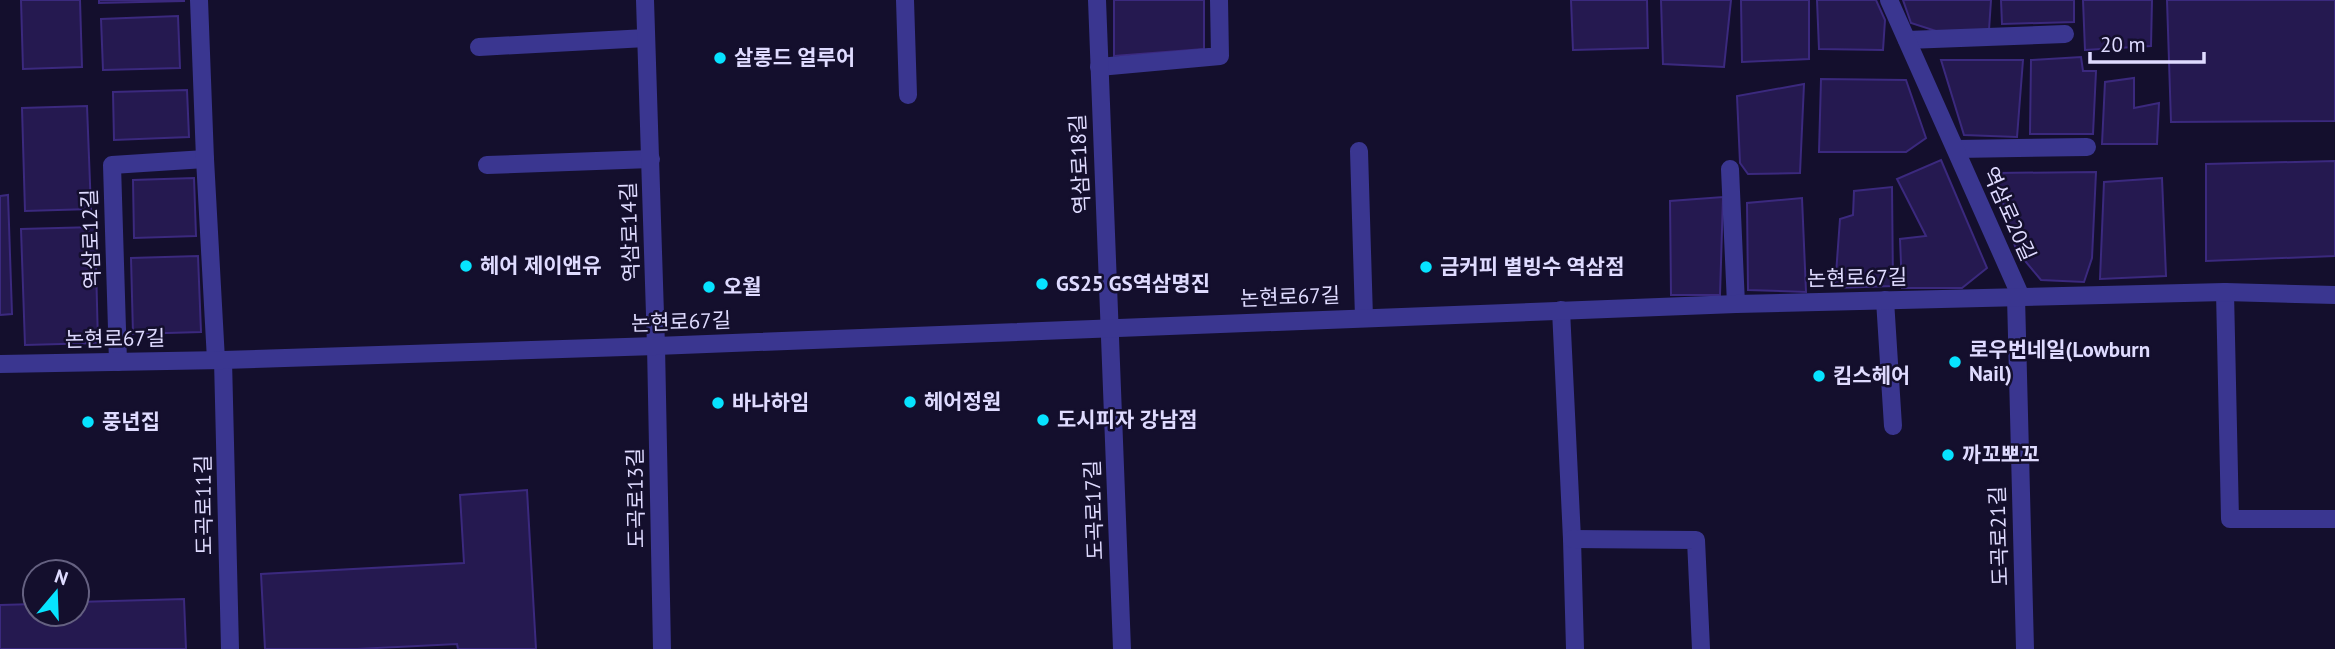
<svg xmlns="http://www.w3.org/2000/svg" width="2335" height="649" font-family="'PT Sans','Noto Sans KR',sans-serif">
	<rect width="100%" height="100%" fill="#140f2d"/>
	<g fill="#251950" stroke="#3b297e" stroke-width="2">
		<polygon points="21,0 80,0 82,67 23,69"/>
		<polygon points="99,0 184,0 184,1 99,3"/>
		<polygon points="1114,0 1204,0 1204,49 1114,56"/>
		<polygon points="1571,0 1647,0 1648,48 1573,50"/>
		<polygon points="1661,0 1731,0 1724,67 1663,64"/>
		<polygon points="1741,0 1809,0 1809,59 1742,62"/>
		<polygon points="1817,0 1876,0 1885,20 1883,50 1819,49"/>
		<polygon points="1903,0 1991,0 1989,30 1939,32 1911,23"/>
		<polygon points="2001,0 2074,0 2074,22 2002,24"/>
		<polygon points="2083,0 2152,0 2151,46 2085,50"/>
		<polygon points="2167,0 2335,0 2335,121 2171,122"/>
		<polygon points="178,16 180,68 103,70 101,19"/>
		<polygon points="2081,57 2083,71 2096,71 2093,134 2030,134 2031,60"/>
		<polygon points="1941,60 2023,60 2017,137 1964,135"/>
		<polygon points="2134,78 2134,108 2159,103 2157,144 2102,144 2105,82"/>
		<polygon points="1821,79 1906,80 1926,138 1906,152 1819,152"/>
		<polygon points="1804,84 1800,173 1748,174 1740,163 1737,96"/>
		<polygon points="187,90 189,137 114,140 113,92"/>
		<polygon points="87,106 91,209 25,211 22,108"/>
		<polygon points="1941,160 1987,268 1962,288 1902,288 1900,239 1926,236 1897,179"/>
		<polygon points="2335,161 2335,256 2206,261 2206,164"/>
		<polygon points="2096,172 2092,258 2084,282 2041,280 2016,250 1995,173"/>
		<polygon points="194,178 196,236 134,238 133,180"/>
		<polygon points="2162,178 2166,276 2100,279 2104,182"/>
		<polygon points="1892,187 1893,286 1835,288 1840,219 1853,215 1854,191"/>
		<polygon points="8,195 12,314 0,315 0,196"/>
		<polygon points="1723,197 1720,295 1671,295 1670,201"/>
		<polygon points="1802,198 1806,292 1748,290 1747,203"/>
		<polygon points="95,227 98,343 25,345 21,229"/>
		<polygon points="198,256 201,332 133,334 131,258"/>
		<polygon points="527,490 536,649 458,649 457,644 357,649 265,649 261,574 464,563 460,495"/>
		<polygon points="184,599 186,649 0,649 0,605 35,604 35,614 77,614 77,602"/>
	</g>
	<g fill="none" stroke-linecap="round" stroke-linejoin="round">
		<g stroke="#3a3690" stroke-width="18">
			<polyline points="905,0 908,95"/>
			<polyline points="1907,40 2065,34"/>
			<polyline points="479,47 646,38"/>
			<polyline points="1099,67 1220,56 1219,0"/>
			<polyline points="1956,149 2087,147"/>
			<polyline points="487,165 651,159"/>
			<polyline points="1730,169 1736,304"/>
			<polyline points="2225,292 2230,519 2335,519"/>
			<polyline points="1885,300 1893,426"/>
			<polyline points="1561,310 1572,539 1575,649"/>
			<polyline points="118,362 112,165 205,159"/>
			<polyline points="1572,539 1696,540 1701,649"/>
		</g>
		<g stroke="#3a3690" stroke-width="18">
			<polyline points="199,0 205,159 216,360"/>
			<polyline points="645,0 656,346 662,649"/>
			<polyline points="1097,0 1122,649"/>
			<polyline points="1889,0 2021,297"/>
			<polyline points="1359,151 1364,318"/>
			<polyline points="2016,297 2025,649"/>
			<polyline points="223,360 230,649"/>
			<polyline points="0,364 223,360 656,346 1736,304 2225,292 2335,295"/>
		</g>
	</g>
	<g fill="#07e3ff" stroke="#140f2d" stroke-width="2.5">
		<circle cx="720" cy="58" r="7"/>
		<circle cx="466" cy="266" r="7"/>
		<circle cx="1426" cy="267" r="7"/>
		<circle cx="1042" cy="284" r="7"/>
		<circle cx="709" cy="287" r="7"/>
		<circle cx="1955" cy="362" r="7"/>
		<circle cx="1819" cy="376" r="7"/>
		<circle cx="910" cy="402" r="7"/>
		<circle cx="718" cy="403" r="7"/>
		<circle cx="1043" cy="420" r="7"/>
		<circle cx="88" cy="422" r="7"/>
		<circle cx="1948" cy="455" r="7"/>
	</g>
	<g text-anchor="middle" stroke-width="5" stroke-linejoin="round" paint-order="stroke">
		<g font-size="21" font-weight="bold" fill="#dfdbff" stroke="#140f2d" text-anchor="start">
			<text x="734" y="65">살롱드 얼루어</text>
			<text x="480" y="273">헤어 제이앤유</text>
			<text x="1440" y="274">금커피 별빙수 역삼점</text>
			<text x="1056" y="291">GS25 GS역삼명진</text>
			<text x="723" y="294">오월</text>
			<text x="1969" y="357">로우번네일(Lowburn<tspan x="1969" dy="24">Nail)</tspan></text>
			<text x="1833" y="383">킴스헤어</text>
			<text x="924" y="409">헤어정원</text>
			<text x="732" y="410">바나하임</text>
			<text x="1057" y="427">도시피자 강남점</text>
			<text x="102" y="429">풍년집</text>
			<text x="1962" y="462">까꼬뽀꼬</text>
		</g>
		<g font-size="21" fill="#dfdbff" stroke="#140f2d">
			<text transform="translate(1080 164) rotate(-93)" y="7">역삼로18길</text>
			<text transform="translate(2009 214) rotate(66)" y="7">역삼로20길</text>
			<text transform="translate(630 232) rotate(-92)" y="7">역삼로14길</text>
			<text transform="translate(91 239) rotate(-92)" y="7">역삼로12길</text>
			<text transform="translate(1857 278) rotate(-1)" y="7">논현로67길</text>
			<text transform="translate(1290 297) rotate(-2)" y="7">논현로67길</text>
			<text transform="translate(681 322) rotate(-2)" y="7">논현로67길</text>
			<text transform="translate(115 339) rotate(-1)" y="7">논현로67길</text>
			<text transform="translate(636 498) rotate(-91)" y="7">도곡로13길</text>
			<text transform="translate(204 505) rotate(-91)" y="7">도곡로11길</text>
			<text transform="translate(1094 510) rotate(-92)" y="7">도곡로17길</text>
			<text transform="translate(1999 536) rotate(-92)" y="7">도곡로21길</text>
		</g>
	</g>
	<g transform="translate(56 593) rotate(19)"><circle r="33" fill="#140f2d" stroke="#656181" stroke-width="2"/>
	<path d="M0-5L12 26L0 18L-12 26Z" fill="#07e3ff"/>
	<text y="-10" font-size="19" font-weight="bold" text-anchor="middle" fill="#dfdbff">N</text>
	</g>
	<path d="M2090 52v10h114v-10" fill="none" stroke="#dfdbff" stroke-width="3.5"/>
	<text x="2100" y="52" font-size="21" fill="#dfdbff" stroke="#140f2d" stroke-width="5" paint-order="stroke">20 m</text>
</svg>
